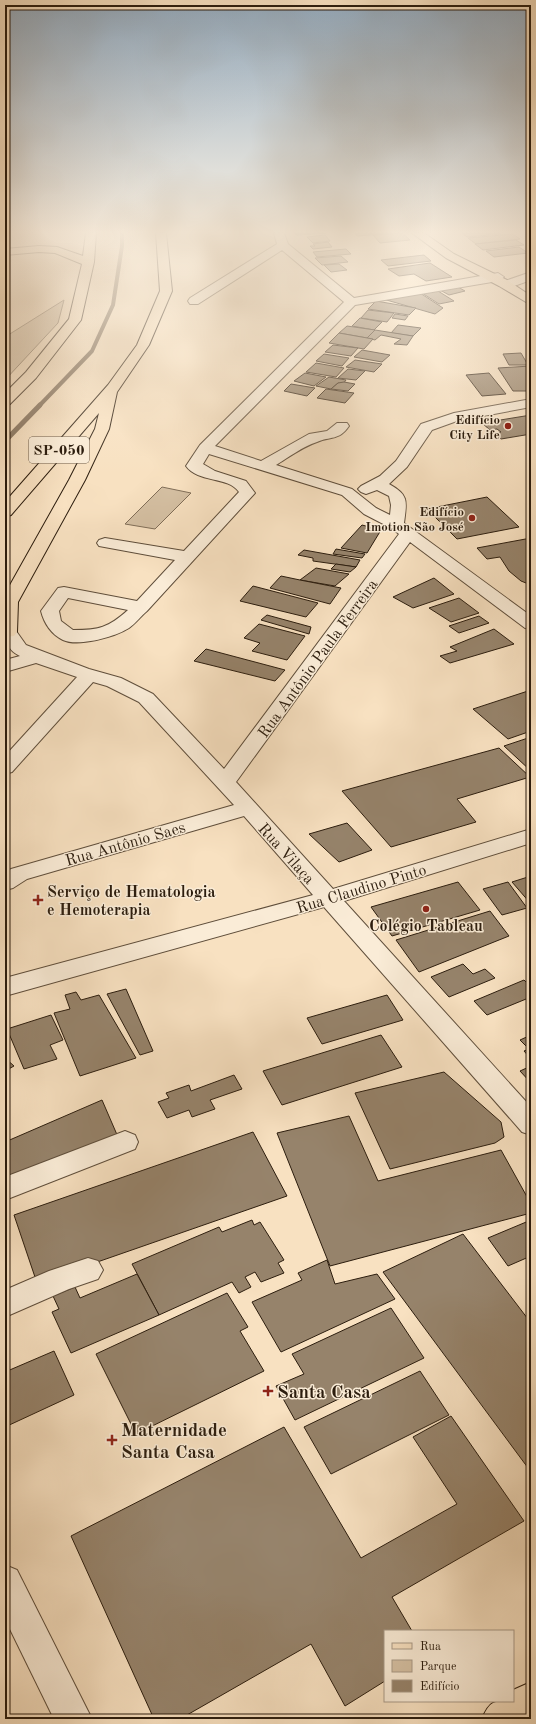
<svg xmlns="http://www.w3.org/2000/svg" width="536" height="1724" font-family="'Old Standard TT',serif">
	<rect width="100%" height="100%" fill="#f8e1c1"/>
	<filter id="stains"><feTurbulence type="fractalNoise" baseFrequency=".005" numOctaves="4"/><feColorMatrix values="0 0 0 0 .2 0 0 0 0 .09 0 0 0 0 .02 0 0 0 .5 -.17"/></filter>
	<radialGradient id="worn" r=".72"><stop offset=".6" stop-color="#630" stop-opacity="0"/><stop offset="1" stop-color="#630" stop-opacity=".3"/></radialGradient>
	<g fill="#d5c0a3" stroke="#806e58">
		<polygon points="64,300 58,323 5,380 5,337"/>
		<polygon points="162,487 191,493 155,529 125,524"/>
	</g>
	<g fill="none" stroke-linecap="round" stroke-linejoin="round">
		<polyline stroke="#7d6a55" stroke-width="4" points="39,406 92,351 113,305 122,246 122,233"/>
		<polyline stroke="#7d6a55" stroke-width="5" points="5,441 40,405"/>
	</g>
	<g fill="#96836b" stroke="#2c1d0e">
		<polygon points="294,233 326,233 297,235"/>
		<polygon points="355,233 394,233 357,236"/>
		<polygon points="402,233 410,240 380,243 373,235"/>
		<polygon points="462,233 499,233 501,234 467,237"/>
		<polygon points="513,234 520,239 476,244 468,238"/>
		<polygon points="325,235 330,241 313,243 307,237"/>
		<polygon points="516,240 524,245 483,250 475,244"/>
		<polygon points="328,242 332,247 313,249 310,246 315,246 313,244"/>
		<polygon points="519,247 528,253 494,257 486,251"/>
		<polygon points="346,249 351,254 317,257 313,252"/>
		<polygon points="424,255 431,261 388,266 381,260"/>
		<polygon points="341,256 348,262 322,265 315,258"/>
		<polygon points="430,263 452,277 426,281 414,274 399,276 388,269"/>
		<polygon points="339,264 347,270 331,272 324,265"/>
		<polygon points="458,287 465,291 449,295 440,290"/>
		<polygon points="438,291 454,301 439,304 422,293"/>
		<polygon points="420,293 443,308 435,314 383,299"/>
		<polygon points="376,301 416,308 409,315 368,309"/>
		<polygon points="368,310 394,313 387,322 361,318"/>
		<polygon points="395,314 408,316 405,320 392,318"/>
		<polygon points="360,318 382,322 374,330 352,326"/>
		<polygon points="398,325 421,328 413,336 391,333"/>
		<polygon points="347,326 375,330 367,338 339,333"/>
		<polygon points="375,330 413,336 407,345 394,344 401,339 381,335 375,340 367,338"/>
		<polygon points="339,333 373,339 364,349 329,343"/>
		<polygon points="333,345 358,348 351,356 325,352"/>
		<polygon points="362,350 390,355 382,362 354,357"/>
		<polygon points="521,353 528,365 509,365 503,354"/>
		<polygon points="324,354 349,358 342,366 316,361"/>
		<polygon points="355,360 382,364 374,372 346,367"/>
		<polygon points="316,363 344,368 336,377 306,372"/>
		<polygon points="531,366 531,391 513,391 498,368"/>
		<polygon points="348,369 365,371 356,380 338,378"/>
		<polygon points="305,373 326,377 314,386 294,381"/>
		<polygon points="489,373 506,394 482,396 466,375"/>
		<polygon points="329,377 346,380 343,384 338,383 331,389 316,386"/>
		<polygon points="344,382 355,384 348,391 331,389 338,383"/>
		<polygon points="291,384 315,388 307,396 284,391"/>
		<polygon points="326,389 354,393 345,403 317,398"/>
		<polygon points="531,415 531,434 501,439 494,433 501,432 497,429 490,430 482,423"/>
		<polygon points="487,497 519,527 457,539 427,509"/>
		<polygon points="362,525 381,530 367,553 341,548"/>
		<polygon points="531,538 531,585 521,581 509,571 500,557 487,559 477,548"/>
		<polygon points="336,549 365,554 362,558 333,554"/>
		<polygon points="304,550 360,560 356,567 313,561 313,558 298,555"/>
		<polygon points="336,564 356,567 350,572 331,569"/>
		<polygon points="316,568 349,574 335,586 300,580"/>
		<polygon points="281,576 300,580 341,588 330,604 270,588"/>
		<polygon points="434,578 454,594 413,608 393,597"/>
		<polygon points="253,586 318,603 306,617 240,601"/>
		<polygon points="459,598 479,613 451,622 429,608"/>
		<polygon points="267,615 311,627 309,634 261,620"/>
		<polygon points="479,616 489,623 459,633 449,626"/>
		<polygon points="259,624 305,636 287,660 252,651 260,643 244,638"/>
		<polygon points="494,629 514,644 450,663 440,656 457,651 450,647"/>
		<polygon points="206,649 285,670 275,681 194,661"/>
		<polygon points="531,690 531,731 508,739 473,709"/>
		<polygon points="531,737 531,771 504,746"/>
		<polygon points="499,748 530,777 457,799 476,822 391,847 342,791"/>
		<polygon points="347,823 372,850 339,862 309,834"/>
		<polygon points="531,876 531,904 512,882"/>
		<polygon points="458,882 480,910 392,936 371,907"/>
		<polygon points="508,882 527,908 502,915 483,889"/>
		<polygon points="490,911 509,936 419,972 396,940"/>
		<polygon points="463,964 473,974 485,969 495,978 449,997 431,977"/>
		<polygon points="524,980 531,987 531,997 487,1015 474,1001"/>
		<polygon points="126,989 153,1051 140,1055 107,994"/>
		<polygon points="76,992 81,1000 99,995 136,1058 80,1076 54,1013 70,1009 65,995"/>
		<polygon points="387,995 403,1020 322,1044 307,1018"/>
		<polygon points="51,1015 63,1040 50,1045 57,1059 24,1069 7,1029"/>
		<polygon points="381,1035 402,1067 282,1105 263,1071"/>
		<polygon points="531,1035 531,1059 524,1051 529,1049 520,1040"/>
		<polygon points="5,1058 14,1066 5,1071"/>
		<polygon points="531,1066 531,1083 520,1071"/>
		<polygon points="444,1072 501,1122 504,1137 495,1143 390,1169 355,1093"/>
		<polygon points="234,1075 242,1089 210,1100 215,1109 192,1117 189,1110 167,1118 158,1102 169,1098 166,1093 189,1085 191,1091"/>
		<polygon points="102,1100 118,1137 5,1184 5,1142"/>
		<polygon points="349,1116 378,1181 501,1150 531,1204 531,1213 330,1266 277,1133"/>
		<polygon points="253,1132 287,1196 37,1283 14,1215"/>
		<polygon points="252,1220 254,1225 260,1222 284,1260 278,1263 284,1273 261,1282 255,1272 245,1277 251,1287 239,1293 232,1282 159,1315 132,1264 219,1227 222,1232"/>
		<polygon points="531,1220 531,1256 508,1266 488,1238"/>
		<polygon points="463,1234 531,1323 531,1472 383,1272"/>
		<polygon points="327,1260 335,1284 377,1274 395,1299 281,1352 252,1302 302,1280 298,1273"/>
		<polygon points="137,1274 159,1315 71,1353 52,1312 59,1309 53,1296 75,1287 80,1298"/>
		<polygon points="227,1293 248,1327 240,1331 264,1371 136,1434 96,1354"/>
		<polygon points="391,1308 424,1358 295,1420 276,1386 304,1374 292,1354"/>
		<polygon points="54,1351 74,1395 5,1427 5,1372"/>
		<polygon points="420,1371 449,1415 331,1474 304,1427"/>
		<polygon points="451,1416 524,1521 392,1597 412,1631 385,1631 385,1681 345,1706 311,1644 180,1719 154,1719 71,1536 284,1427 361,1558 457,1504 413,1437"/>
	</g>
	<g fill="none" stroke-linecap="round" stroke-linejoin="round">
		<defs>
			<g id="minor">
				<path d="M274 233H284L288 244 354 298 498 273 504 277 498 281 355 305 215 446 261 461 309 434 327 431 337 423H347L349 426C339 441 330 436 317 442 302 447 289 457 276 465L352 489 376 508 390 515 391 505 389 496 377 490 366 494 361 492 358 489 361 486 380 476 396 461 421 424 454 413 531 399V407L457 421 432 430 407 467 389 484C409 495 407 501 404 523L531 616V629L525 628 410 542 236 782 333 889 531 829V843L344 901 531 1107V1135L522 1132 324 907 5 996V978L313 895 244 816 27 879 13 888 5 890V873L11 869 234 805 139 702 107 686 93 682 12 772 5 774V756L77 677 36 663 5 672V660L20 656C7 650 5 640 5 627L14 628 26 645 89 669 121 678 153 694 224 769 399 534 391 528 364 514 342 495 209 454 203 464 215 471 246 481 255 493 147 611C141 616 136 623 129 628 115 637 78 647 63 640 51 634 44 623 41 611L58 588 64 587 137 601 175 560 99 546 97 543 99 540 105 538 184 551 239 492C228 476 198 483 186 466L200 445 344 302 282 250 198 304H190L188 301 190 298 277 244ZM68 598 128 610C108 628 99 630 73 630L61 621 59 611Z"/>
				<polygon points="531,272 531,280 506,289 500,285 502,282"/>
				<polygon points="125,1131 135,1135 138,1142 135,1149 5,1200 5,1177"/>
				<polygon points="88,1258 98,1261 103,1270 98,1279 69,1289 5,1317 5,1290 49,1271"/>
				<polygon points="5,1565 17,1570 92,1719 54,1719 5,1619"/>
			</g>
			<g id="major">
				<polygon points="412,233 424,233 454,254 507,280 531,296 531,305 499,286 446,258"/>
				<path d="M531 1682V1719H482C490 1700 494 1701 513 1701V1690Z"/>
			</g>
			<g id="highway">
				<polygon points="86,233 96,233 94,262 81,320 36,378 10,404 5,405 5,393 26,372 69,319 82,264 55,253 39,252 5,255 5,249 39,246 57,247 83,256"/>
				<polygon points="156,233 166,233 172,291 149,345 117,392 109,429 85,480 18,602 17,632 14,636 5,637 5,594 69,480 95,429 99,413 11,515 5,517 5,502 108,385 137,345 160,291"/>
			</g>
		</defs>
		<use href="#minor" stroke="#5f4e3b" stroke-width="2"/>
		<use href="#major" stroke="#2c1d0e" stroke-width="2"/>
		<use href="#highway" stroke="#2c1d0e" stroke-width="2"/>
		<use href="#minor" fill="#faecd7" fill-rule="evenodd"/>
		<use href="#major" fill="#f8e1c1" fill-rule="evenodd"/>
		<use href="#highway" fill="#f8e1c1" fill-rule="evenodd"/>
	</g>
	<linearGradient id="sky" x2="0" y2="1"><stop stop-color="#93abc0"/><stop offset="0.49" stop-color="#fcf2e3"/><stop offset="1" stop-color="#fcf2e3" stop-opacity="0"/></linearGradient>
	<rect width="536" height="474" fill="url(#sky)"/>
	<g fill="#8f2418" stroke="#faecd7" stroke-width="1.5">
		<circle cx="508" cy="426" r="4"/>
		<circle cx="472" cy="518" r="4"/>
		<path d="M36 894h4v4h4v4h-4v4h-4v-4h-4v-4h4z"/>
		<circle cx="426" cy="909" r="4"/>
		<path d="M266 1385h4v4h4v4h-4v4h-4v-4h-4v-4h4z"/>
		<path d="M110 1434h4v4h4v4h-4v4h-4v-4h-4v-4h4z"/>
	</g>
	<g text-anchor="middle" stroke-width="3" stroke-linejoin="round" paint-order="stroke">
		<g font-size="13" font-weight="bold" fill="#2c1d0e" stroke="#faecd7" text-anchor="end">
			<text x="500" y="424">Edifício<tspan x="500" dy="15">City Life</tspan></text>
			<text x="464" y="516">Edifício<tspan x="464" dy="15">Imotion São José</tspan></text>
		</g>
		<rect fill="#faecd7" stroke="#6a5b4a" stroke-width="1" x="29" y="437" width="60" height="26" rx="3"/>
		<g font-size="15" font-weight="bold" fill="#2c1d0e">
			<text x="59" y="455">SP-050</text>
		</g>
		<g font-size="16" fill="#2c1d0e" stroke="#faecd7">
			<text transform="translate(317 658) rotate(-54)" y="6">Rua Antônio Paula Ferreira</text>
			<text transform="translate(125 843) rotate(-16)" y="6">Rua Antônio Saes</text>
			<text transform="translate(287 853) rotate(48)" y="6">Rua Vilaça</text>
			<text transform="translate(361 888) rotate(-17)" y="6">Rua Claudino Pinto</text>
		</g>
		<g font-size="16" font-weight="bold" fill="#2c1d0e" stroke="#faecd7" text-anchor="start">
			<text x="47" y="897">Serviço de Hematologia<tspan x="47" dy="18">e Hemoterapia</tspan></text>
			<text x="426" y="931" text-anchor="middle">Colégio Tableau</text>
		</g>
		<g font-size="19" font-weight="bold" fill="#2c1d0e" stroke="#faecd7" text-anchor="start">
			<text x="277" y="1398">Santa Casa</text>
			<text x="121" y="1436">Maternidade<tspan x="121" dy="22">Santa Casa</tspan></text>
		</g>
	</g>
	<rect width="536" height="1724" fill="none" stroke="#f8e1c1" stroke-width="20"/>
	<rect x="6" y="6" width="524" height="1712" fill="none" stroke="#2c1d0e" stroke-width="2"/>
	<rect x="10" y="10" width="516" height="1704" fill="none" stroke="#2c1d0e"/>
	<rect x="384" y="1630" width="130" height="72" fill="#faecd7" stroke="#a89987"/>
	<rect x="392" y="1643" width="20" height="6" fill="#f8e1c1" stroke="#a89987"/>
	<text x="420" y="1650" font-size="12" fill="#2c1d0e">Rua</text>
	<rect x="392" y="1660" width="20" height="12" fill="#d5c0a3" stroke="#a89987"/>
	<text x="420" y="1670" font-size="12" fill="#2c1d0e">Parque</text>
	<rect x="392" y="1680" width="20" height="12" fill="#96836b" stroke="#a89987"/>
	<text x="420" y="1690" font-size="12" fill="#2c1d0e">Edifício</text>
	<rect width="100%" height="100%" filter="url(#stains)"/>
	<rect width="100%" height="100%" fill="url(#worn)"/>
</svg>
